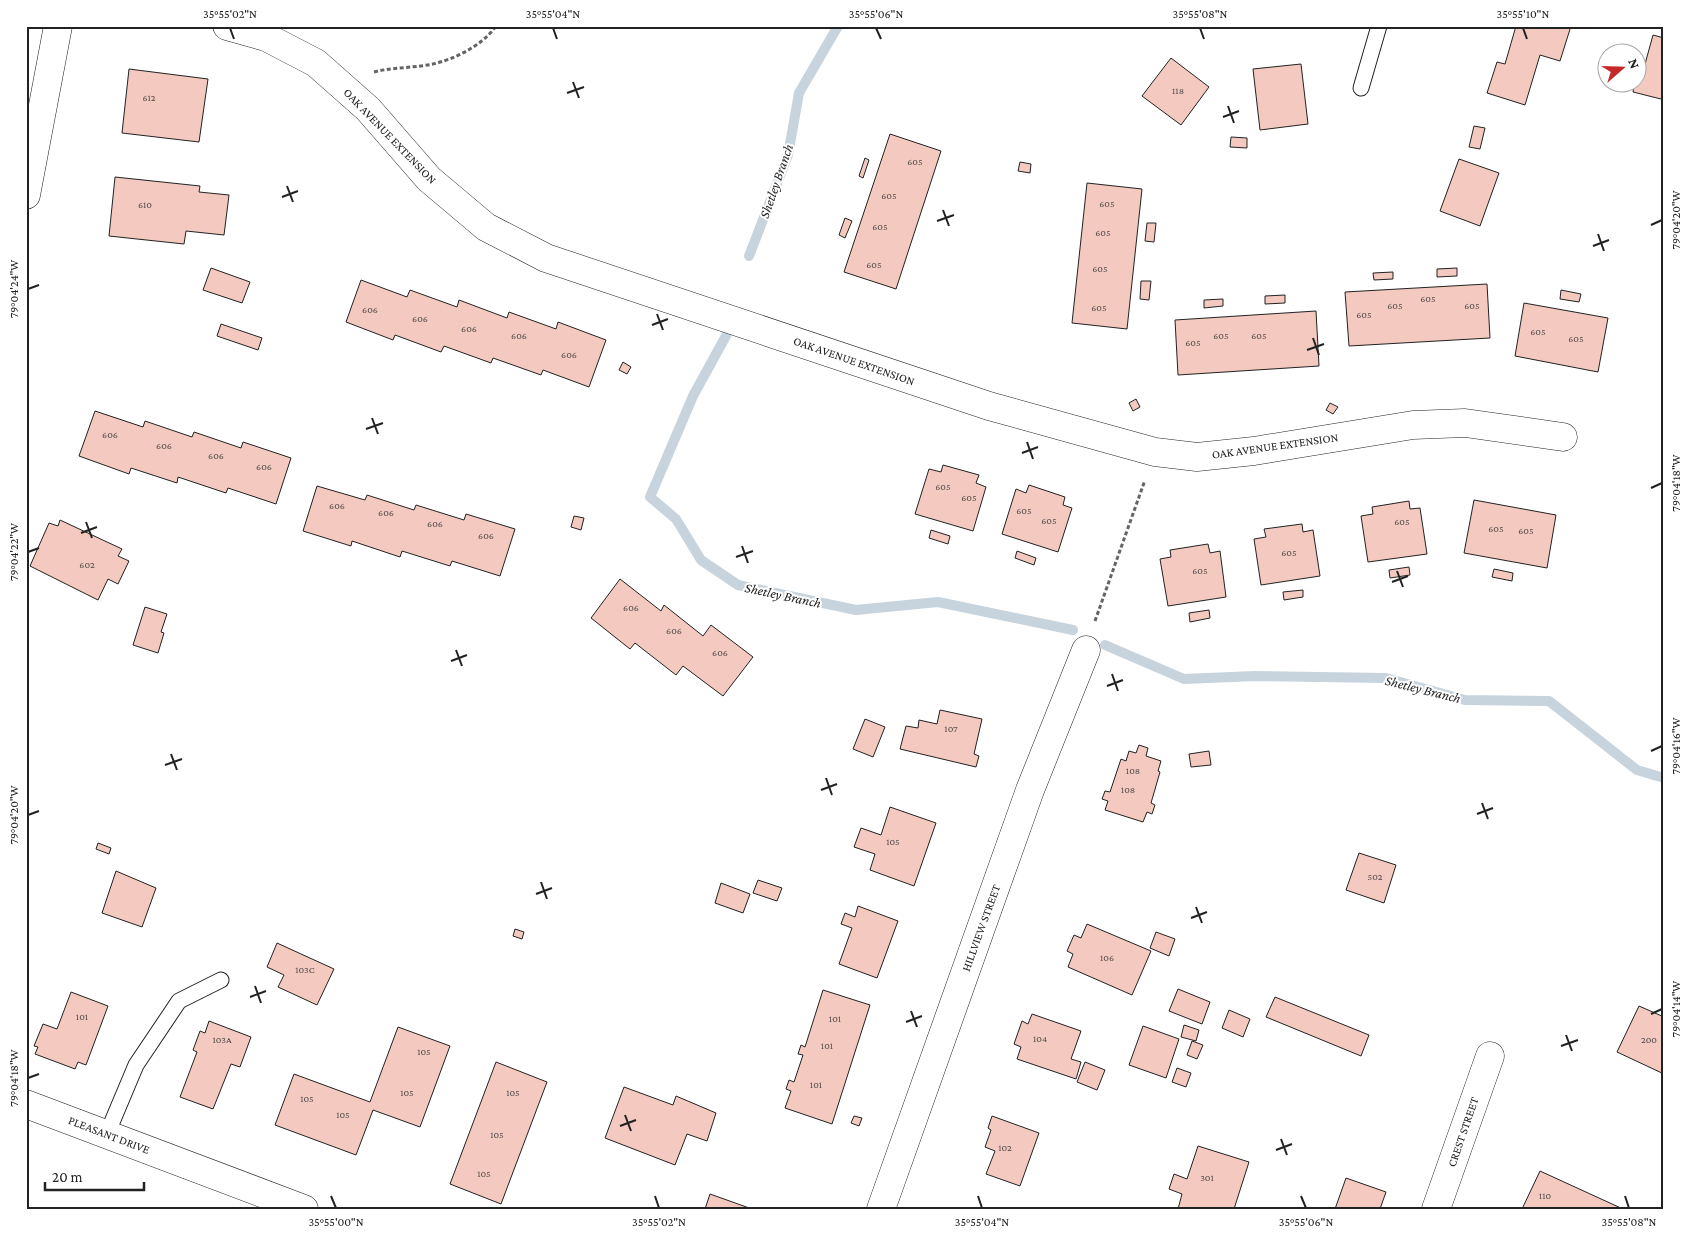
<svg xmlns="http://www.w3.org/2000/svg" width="1690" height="1235" font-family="'Crimson Pro',serif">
	<rect width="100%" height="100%" fill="#fff"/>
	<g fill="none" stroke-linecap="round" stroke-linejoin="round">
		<g stroke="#c7d3dd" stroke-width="10">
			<polyline points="749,256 788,155 799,93 838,26"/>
			<polyline points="727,334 693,396 650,497 676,519 701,560 738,585 856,610 938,602 1073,630"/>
			<polyline points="1105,645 1184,679 1255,676 1386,678 1465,700 1549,701 1637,770 1664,778"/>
		</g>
	</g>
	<g fill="#f3c9c0" stroke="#222">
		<polygon points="1516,26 1571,26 1560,61 1540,55 1525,105 1487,93 1497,62 1505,64"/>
		<polygon points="1653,35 1664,38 1664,97 1661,99 1633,92 1635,82 1638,82 1638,74 1642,75"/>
		<polygon points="1171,58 1209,87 1181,125 1142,96"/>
		<polygon points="1301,64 1308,124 1260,130 1253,69"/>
		<polygon points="129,69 208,79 199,142 122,133"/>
		<polygon points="1474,126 1485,128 1480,149 1469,147"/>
		<polygon points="890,134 941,151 896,289 844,272"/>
		<polygon points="1231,137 1247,138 1247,148 1230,147"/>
		<polygon points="865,158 869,160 863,178 859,176"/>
		<polygon points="1459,159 1499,173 1480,226 1440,211"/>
		<polygon points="1020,162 1031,164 1030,173 1018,171"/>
		<polygon points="115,177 200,186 199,192 229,195 224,235 186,231 184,244 109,236"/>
		<polygon points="1087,183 1142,189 1127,329 1072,323"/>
		<polygon points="845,218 852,221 845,238 839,235"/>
		<polygon points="1147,223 1156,223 1154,242 1145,241"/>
		<polygon points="211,268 250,282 242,303 203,290"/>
		<polygon points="1457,268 1457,276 1437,277 1437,269"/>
		<polygon points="1393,272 1393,279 1374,280 1373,273"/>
		<polygon points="361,280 407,297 410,290 457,307 459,300 507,318 509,312 556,329 558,322 606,340 589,387 543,370 541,375 493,358 491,363 444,346 441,352 395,335 393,340 346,322"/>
		<polygon points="1141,281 1151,281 1149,300 1140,299"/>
		<polygon points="1487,284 1490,338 1349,346 1345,292"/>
		<polygon points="1561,290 1581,294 1579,302 1560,299"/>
		<polygon points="1285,295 1285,303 1265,304 1265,296"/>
		<polygon points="1223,299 1223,306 1204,308 1204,300"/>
		<polygon points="1524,303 1608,318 1598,372 1515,356"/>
		<polygon points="1316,311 1319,366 1178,375 1175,320"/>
		<polygon points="221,324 262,338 258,350 217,336"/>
		<polygon points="623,362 631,367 627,374 619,370"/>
		<polygon points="1136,399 1140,407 1133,411 1129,403"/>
		<polygon points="1330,403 1338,407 1333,414 1326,410"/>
		<polygon points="95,411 143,427 145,421 192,437 194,432 241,448 243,442 291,458 276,504 228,488 226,493 178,477 177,483 131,468 129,474 79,456"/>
		<polygon points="943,465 979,475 976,483 986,487 973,531 915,514 929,469 941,472"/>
		<polygon points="1029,485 1065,497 1063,505 1072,508 1058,552 1002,534 1016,489 1026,493"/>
		<polygon points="317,486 365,500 367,495 414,510 416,505 464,520 466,514 515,529 500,576 452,561 450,566 402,551 400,557 352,541 351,546 303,531"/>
		<polygon points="1474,500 1556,515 1547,568 1464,553"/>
		<polygon points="1409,501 1410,509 1420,508 1427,554 1368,562 1361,516 1373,514 1372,507"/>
		<polygon points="574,516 584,518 581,530 571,527"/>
		<polygon points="60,520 122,549 118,556 129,561 118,584 108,579 98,600 30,566 49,523 58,526"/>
		<polygon points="1302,524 1303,532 1313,530 1320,576 1261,585 1254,539 1266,537 1264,529"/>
		<polygon points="931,530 950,536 948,544 929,538"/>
		<polygon points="1208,544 1210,553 1220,551 1226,597 1168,606 1160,559 1171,557 1170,550"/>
		<polygon points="1017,551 1036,558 1034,565 1015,558"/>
		<polygon points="1409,567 1410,575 1390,578 1389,570"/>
		<polygon points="1494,569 1513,573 1512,581 1492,577"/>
		<polygon points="620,579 661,611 664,605 703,636 711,625 753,657 723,696 683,666 676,675 635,643 630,649 591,618"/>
		<polygon points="1303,590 1303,597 1284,600 1283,592"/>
		<polygon points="145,607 167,614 161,632 164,633 158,653 133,645"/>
		<polygon points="1209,610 1210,618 1190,622 1189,613"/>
		<polygon points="940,710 982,719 974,754 979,756 976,767 900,749 906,726 918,728 919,720 937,724"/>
		<polygon points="865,719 885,727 873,757 853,749"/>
		<polygon points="1139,745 1148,748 1146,756 1161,761 1158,771 1160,772 1151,803 1155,805 1152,814 1147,812 1143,822 1105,810 1108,801 1102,799 1105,791 1110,792 1121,759 1126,761 1129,751 1136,753"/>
		<polygon points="1209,751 1211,765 1191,767 1189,754"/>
		<polygon points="890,807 936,823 914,886 870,870 875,854 854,847 861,828 881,835"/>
		<polygon points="98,843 111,848 109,854 96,849"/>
		<polygon points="1359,853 1396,865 1384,903 1346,890"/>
		<polygon points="116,871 156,888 142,927 102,913"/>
		<polygon points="758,880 782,888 777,901 753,893"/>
		<polygon points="721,883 750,894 743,913 715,903"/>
		<polygon points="858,906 898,921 877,978 839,964 852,928 841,924 845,913 855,917"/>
		<polygon points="1087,924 1151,951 1132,995 1068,967 1073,954 1067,951 1074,935 1081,938"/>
		<polygon points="515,929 524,932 522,939 513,936"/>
		<polygon points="1156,932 1175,939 1169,956 1150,948"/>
		<polygon points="277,943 334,969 317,1005 278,987 284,975 267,967"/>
		<polygon points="1178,989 1210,1002 1202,1024 1169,1011"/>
		<polygon points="823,990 870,1005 832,1124 785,1108 791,1091 786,1089 789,1080 794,1082 803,1055 798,1054 801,1045 805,1047"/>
		<polygon points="71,992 108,1006 86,1065 78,1062 75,1069 35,1054 38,1047 34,1046 43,1024 57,1029"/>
		<polygon points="1275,997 1369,1035 1361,1056 1266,1017"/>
		<polygon points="1639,1006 1664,1017 1664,1074 1617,1052"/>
		<polygon points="1229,1010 1250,1019 1243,1037 1222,1028"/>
		<polygon points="1032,1014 1081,1031 1071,1059 1081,1062 1076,1079 1017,1059 1021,1047 1014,1044 1022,1021 1028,1024"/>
		<polygon points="209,1021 251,1037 240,1067 231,1064 213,1109 180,1097 197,1052 193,1050 200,1031 205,1033"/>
		<polygon points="1184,1025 1199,1030 1196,1041 1181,1037"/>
		<polygon points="1143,1026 1179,1039 1166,1078 1129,1065"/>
		<polygon points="398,1027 450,1046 420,1127 373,1110 356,1155 275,1125 294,1074 370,1102"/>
		<polygon points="1192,1041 1203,1045 1197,1059 1187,1055"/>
		<polygon points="496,1062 547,1082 501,1204 450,1184"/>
		<polygon points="1085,1062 1105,1070 1097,1090 1077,1082"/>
		<polygon points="1177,1068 1191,1073 1186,1087 1172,1082"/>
		<polygon points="624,1087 673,1105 676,1096 716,1113 707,1141 687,1134 675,1165 605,1138"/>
		<polygon points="854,1116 862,1118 859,1126 851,1123"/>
		<polygon points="992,1116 1039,1133 1020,1186 986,1174 995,1151 985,1147 991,1130 988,1128"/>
		<polygon points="1198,1146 1249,1162 1234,1209 1178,1209 1182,1194 1169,1189 1174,1174 1187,1179"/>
		<polygon points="1540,1171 1623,1209 1522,1209"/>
		<polygon points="1346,1178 1386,1192 1380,1209 1335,1209"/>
		<polygon points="710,1194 752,1209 705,1209"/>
	</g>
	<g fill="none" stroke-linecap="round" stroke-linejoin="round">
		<defs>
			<g id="lane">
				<polyline points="1361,88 1379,26"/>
				<polyline points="107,1134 136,1065 179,1001 221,980"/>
			</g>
			<g id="street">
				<polyline points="227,26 266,37 316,63 368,109 429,179 486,227 546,258 989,406 1155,452 1197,457 1254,451 1413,425 1465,423 1563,437"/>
				<polyline points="26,1104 304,1209"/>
				<polyline points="881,1209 1030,790 1086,650"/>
				<polyline points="1436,1209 1490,1056"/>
			</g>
			<polyline id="secondary" points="26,195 58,26"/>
		</defs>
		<use href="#lane" stroke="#222" stroke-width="17"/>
		<use href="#street" stroke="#222" stroke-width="29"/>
		<use href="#secondary" stroke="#222" stroke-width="29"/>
		<g stroke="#646464" stroke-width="3" stroke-dasharray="4 2.5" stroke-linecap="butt">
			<path d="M374 72C394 67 414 68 433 64 455 59 483 45 496 26"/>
			<polyline points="1095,621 1145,480"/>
		</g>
		<use href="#lane" stroke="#fff" stroke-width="15"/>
		<use href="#street" stroke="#fff" stroke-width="28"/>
		<use href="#secondary" stroke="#fff" stroke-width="28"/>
	</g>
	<path fill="none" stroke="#222" stroke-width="2" d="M230 28 234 39M553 28 557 39M876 28 881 39M1200 28 1204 39M1523 28 1527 39M573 82 579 98M567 93 584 87M1228 106 1234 123M1223 117 1239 111M287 186 293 202M282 197 298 191M943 210 949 226M937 221 954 215M1651 225 1662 220M1598 234 1604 251M1593 246 1609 240M28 289 39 285M657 314 663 330M652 325 668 319M1313 338 1319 355M1307 350 1324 344M372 418 378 434M366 429 383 423M1027 442 1033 459M1022 453 1038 447M1651 488 1662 483M86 522 92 538M81 533 97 527M742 546 748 563M28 552 39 548M736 557 753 551M1397 571 1403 587M1392 582 1408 576M456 650 462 666M451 661 467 655M1112 674 1118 691M1107 686 1123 680M1651 751 1662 746M171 754 177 770M165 765 182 759M826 778 832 795M821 790 837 784M1482 803 1488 819M1477 814 1493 808M28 815 39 811M541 882 547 899M536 894 552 888M1196 907 1202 923M1191 918 1207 912M255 986 261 1003M250 997 266 991M911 1011 917 1027M1651 1014 1662 1009M906 1022 922 1016M1566 1035 1572 1051M1561 1046 1578 1040M28 1078 39 1074M625 1115 631 1131M620 1126 636 1120M1281 1139 1287 1155M1276 1150 1292 1144M331 1196 336 1208M655 1196 659 1208M978 1196 982 1208M1301 1196 1306 1208M1625 1196 1629 1208"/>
	<g text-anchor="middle" stroke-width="4" stroke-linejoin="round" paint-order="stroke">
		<g font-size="10" fill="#564c4a">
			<text x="1178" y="94">118</text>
			<text x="149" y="101">612</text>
			<text x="915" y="165">605</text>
			<text x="889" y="199">605</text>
			<text x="1107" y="207">605</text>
			<text x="145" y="208">610</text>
			<text x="880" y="230">605</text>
			<text x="1103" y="236">605</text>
			<text x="874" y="268">605</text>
			<text x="1100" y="272">605</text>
			<text x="1428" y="302">605</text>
			<text x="1395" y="309">605</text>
			<text x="1472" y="309">605</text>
			<text x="1099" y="311">605</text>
			<text x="370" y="313">606</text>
			<text x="1364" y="318">605</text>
			<text x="420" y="322">606</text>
			<text x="469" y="332">606</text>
			<text x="1538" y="335">605</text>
			<text x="519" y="339">606</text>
			<text x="1221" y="339">605</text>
			<text x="1259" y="339">605</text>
			<text x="1576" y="342">605</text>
			<text x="1193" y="346">605</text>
			<text x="569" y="358">606</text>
			<text x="110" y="438">606</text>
			<text x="164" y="449">606</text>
			<text x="216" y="459">606</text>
			<text x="264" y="470">606</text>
			<text x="943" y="490">605</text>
			<text x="969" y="501">605</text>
			<text x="337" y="509">606</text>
			<text x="1024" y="514">605</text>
			<text x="386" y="516">606</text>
			<text x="1049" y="524">605</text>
			<text x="1402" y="525">605</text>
			<text x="435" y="527">606</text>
			<text x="1496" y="532">605</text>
			<text x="1526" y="534">605</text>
			<text x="486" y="539">606</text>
			<text x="1289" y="556">605</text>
			<text x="87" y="568">602</text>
			<text x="1200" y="574">605</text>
			<text x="631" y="611">606</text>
			<text x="674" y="634">606</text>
			<text x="720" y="656">606</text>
			<text x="951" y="732">107</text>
			<text x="1133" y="774">108</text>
			<text x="1128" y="793">108</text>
			<text x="893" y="845">105</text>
			<text x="1375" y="880">502</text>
			<text x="1107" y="961">106</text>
			<text x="305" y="973">103C</text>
			<text x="82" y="1020">101</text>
			<text x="835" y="1022">101</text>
			<text x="1040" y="1042">104</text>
			<text x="222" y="1043">103A</text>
			<text x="1649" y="1043">200</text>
			<text x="827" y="1049">101</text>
			<text x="424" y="1055">105</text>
			<text x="816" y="1088">101</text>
			<text x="407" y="1096">105</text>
			<text x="513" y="1096">105</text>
			<text x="307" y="1102">105</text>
			<text x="343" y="1118">105</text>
			<text x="497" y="1138">105</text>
			<text x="1005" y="1151">102</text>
			<text x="484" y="1177">105</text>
			<text x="1207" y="1181">301</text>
			<text x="1545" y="1199">110</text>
		</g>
		<g font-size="12" fill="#222" stroke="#fff">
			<text transform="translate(390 136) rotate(46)" y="4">OAK AVENUE EXTENSION</text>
			<text transform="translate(854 361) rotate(19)" y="4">OAK AVENUE EXTENSION</text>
			<text transform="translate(1275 446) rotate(-8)" y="4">OAK AVENUE EXTENSION</text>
			<text transform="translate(981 928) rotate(-70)" y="4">HILLVIEW STREET</text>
			<text transform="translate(1463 1132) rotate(-71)" y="4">CREST STREET</text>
			<text transform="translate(109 1135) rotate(21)" y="4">PLEASANT DRIVE</text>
		</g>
		<g font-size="14" font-style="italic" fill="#222" stroke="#fff">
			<text transform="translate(776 181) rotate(-71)" y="5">Shetley Branch</text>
			<text transform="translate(783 595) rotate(12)" y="5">Shetley Branch</text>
			<text transform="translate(1423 689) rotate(14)" y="5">Shetley Branch</text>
		</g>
	</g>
	<rect width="1690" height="1235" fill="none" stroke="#ffffff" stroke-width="55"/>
	<g transform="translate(1622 68) rotate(70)"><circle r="24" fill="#ffffff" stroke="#a7a7a7"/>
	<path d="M0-4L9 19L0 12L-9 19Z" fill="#c62828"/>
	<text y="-8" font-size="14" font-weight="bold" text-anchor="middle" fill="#222222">N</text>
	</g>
	<path d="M45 1182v8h99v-8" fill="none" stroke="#222222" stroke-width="2.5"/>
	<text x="52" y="1182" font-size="15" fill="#222222" stroke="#ffffff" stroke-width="4" paint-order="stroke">20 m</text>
	<rect x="28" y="28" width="1634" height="1180" fill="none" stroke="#222" stroke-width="2"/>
	<g font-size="12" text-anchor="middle" fill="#222">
		<text x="230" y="18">35°55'02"N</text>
		<text x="553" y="18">35°55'04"N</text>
		<text x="876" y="18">35°55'06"N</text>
		<text x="1200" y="18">35°55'08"N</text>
		<text x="1523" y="18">35°55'10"N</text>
		<text transform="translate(1676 220) rotate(-90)" y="4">79°04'20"W</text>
		<text transform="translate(14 289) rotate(-90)" y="4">79°04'24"W</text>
		<text transform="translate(1676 483) rotate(-90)" y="4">79°04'18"W</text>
		<text transform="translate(14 552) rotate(-90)" y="4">79°04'22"W</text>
		<text transform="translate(1676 746) rotate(-90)" y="4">79°04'16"W</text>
		<text transform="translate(14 815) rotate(-90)" y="4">79°04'20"W</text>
		<text transform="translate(1676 1009) rotate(-90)" y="4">79°04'14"W</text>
		<text transform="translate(14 1078) rotate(-90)" y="4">79°04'18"W</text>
		<text x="336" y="1226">35°55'00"N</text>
		<text x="659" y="1226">35°55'02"N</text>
		<text x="982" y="1226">35°55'04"N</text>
		<text x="1306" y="1226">35°55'06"N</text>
		<text x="1629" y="1226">35°55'08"N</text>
	</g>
</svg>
